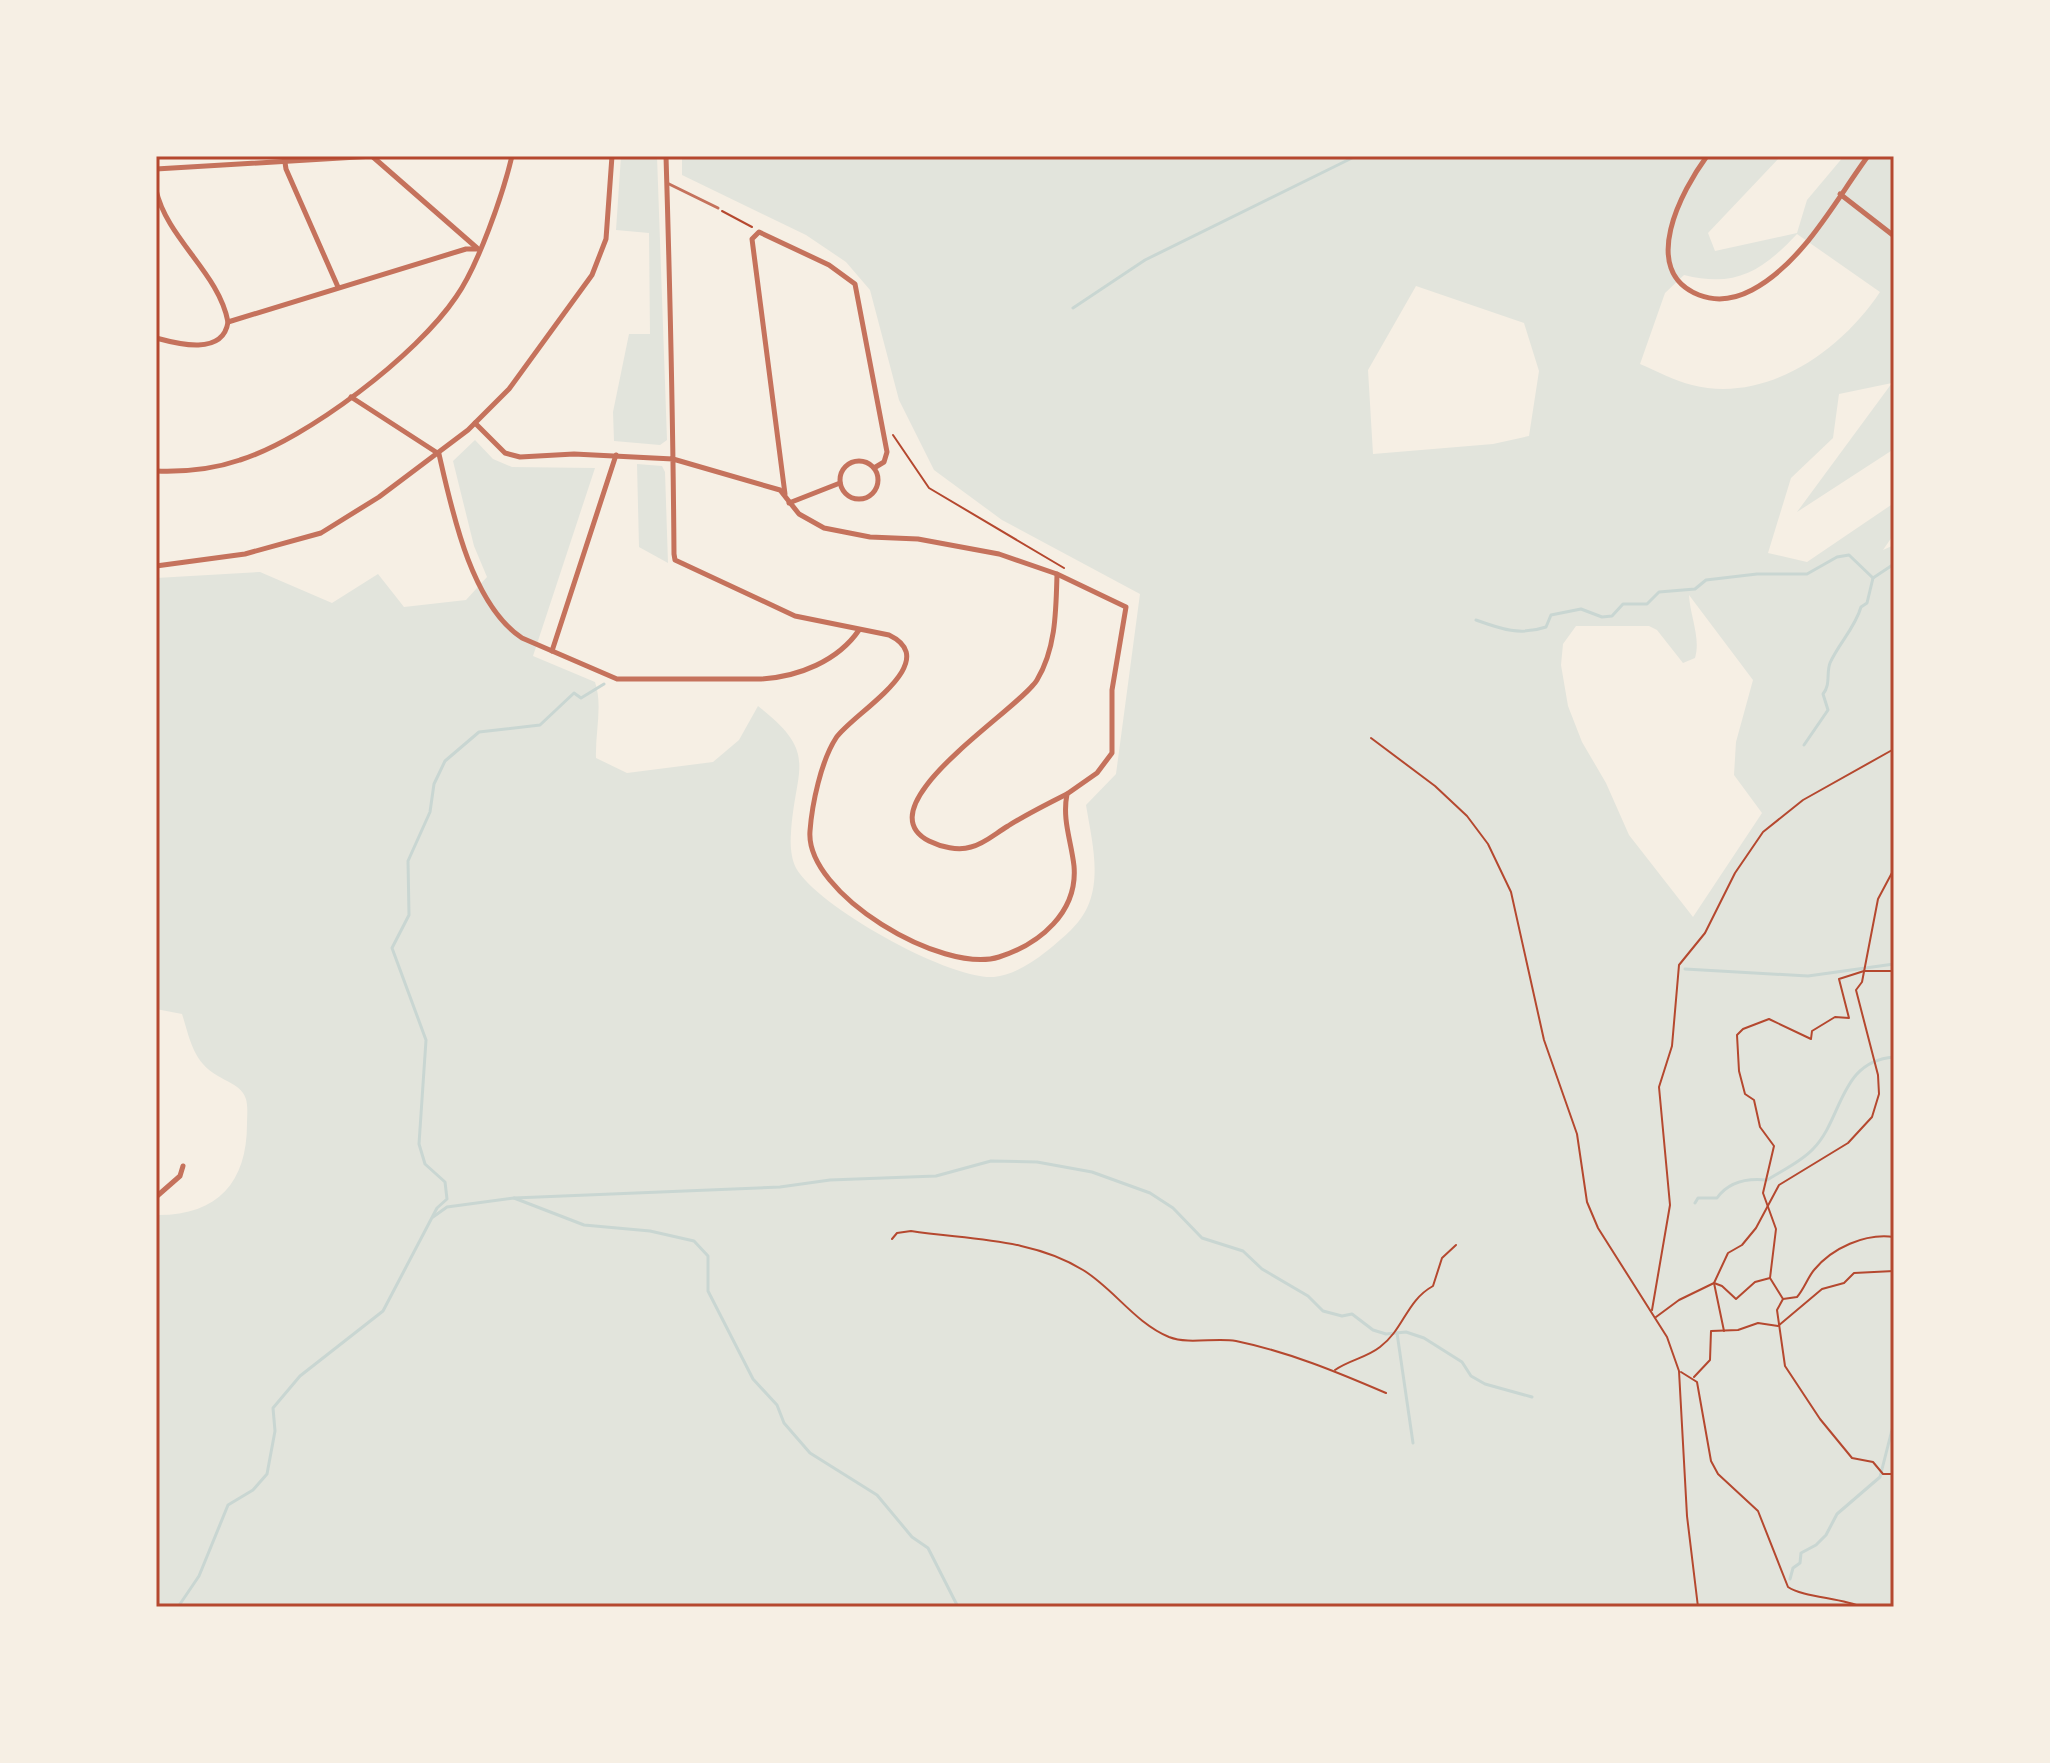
<svg xmlns="http://www.w3.org/2000/svg" width="2050" height="1763" font-family="'Alegreya Sans',sans-serif">
	<rect width="100%" height="100%" fill="#f6efe4"/>
	<g fill="#e2e4dc" fill-rule="evenodd">
		<polygon points="621,156 657,156 667,440 660,445 614,441 613,412 629,334 650,334 649,233 616,230"/>
		<path d="M682 156H1781L1708 233 1715 251 1797 233 1807 200 1844 156H1894V449L1797 512 1892 383 1839 394 1833 438 1791 478 1768 553 1807 562 1894 503V534L1883 550 1894 545V1607H156V1215C217 1216 247 1183 247 1124 247 1114 249 1101 243 1093 238 1085 226 1081 218 1076 193 1062 190 1039 182 1014L156 1009V578L260 572 332 603 378 574 404 607 466 600 487 577 474 546 453 461 475 440 493 459 512 467 595 468 533 656 595 682C603 705 595 733 596 758L627 773 713 762 739 740 758 706C820 754 795 767 791 833 790 845 791 858 796 868 818 907 949 980 994 977 1021 975 1052 948 1071 930 1107 896 1093 848 1086 805L1116 774 1140 594 1002 520 934 470 899 400 870 290 846 262 806 235 682 175ZM1797 234 1880 292C1841 351 1766 404 1692 385 1675 381 1657 371 1640 364L1665 293 1684 275C1736 288 1762 271 1797 234ZM1416 286 1524 323 1539 371 1529 436 1493 444 1373 454 1368 370ZM1689 595 1753 680 1736 742 1734 775 1762 813 1693 917 1629 835 1606 783 1582 742 1568 706 1561 665 1563 644 1576 626H1649L1657 630 1683 663 1695 658C1701 638 1690 616 1689 595Z"/>
		<polygon points="637,464 662,466 665,472 668,563 639,547"/>
	</g>
	<g fill="none" stroke-linecap="round" stroke-linejoin="round">
		<g stroke="#c9d6d2" stroke-width="3">
			<polyline points="1073,308 1145,260 1356,156"/>
			<path d="M1476 620C1501 629 1520 636 1546 627L1551 615 1581 609 1602 617 1612 616 1623 604H1647L1659 592 1695 589 1706 580 1757 574H1807L1837 557 1849 555 1873 578 1894 564"/>
			<path d="M1804 745 1828 710 1823 694C1831 684 1826 674 1830 663 1839 643 1855 628 1861 607L1867 603 1873 578"/>
			<polyline points="1685,969 1808,976 1894,964"/>
			<polyline points="514,1198 780,1187 830,1180 936,1176 991,1161 1037,1162 1092,1172 1150,1193 1173,1208 1202,1238 1243,1251 1262,1269 1308,1296 1323,1311 1342,1316 1352,1314 1373,1330 1386,1334 1406,1332 1424,1338 1462,1362 1471,1376 1485,1384 1532,1397"/>
			<path d="M1695 1203 1698 1198H1717C1729 1181 1748 1178 1767 1180 1781 1171 1801 1162 1813 1149 1843 1119 1839 1061 1894 1057"/>
			<polyline points="433,1217 447,1207 514,1198 584,1225 650,1231 694,1241 708,1256 708,1291 753,1379 777,1405 784,1423 810,1453 877,1495 912,1537 928,1548 958,1607"/>
			<polyline points="1397,1333 1413,1443"/>
			<polyline points="1790,1579 1793,1568 1800,1563 1801,1553 1816,1545 1826,1535 1837,1514 1880,1477 1894,1422"/>
			<polyline points="178,1607 199,1576 228,1505 253,1490 267,1474 275,1431 273,1408 300,1376 383,1311 437,1208 447,1199 445,1182 425,1164 419,1144 426,1040 392,948 409,915 408,861 430,812 434,784 445,761 479,732 540,725 574,693 581,698 604,684"/>
		</g>
		<g stroke="#b5482f" stroke-width="2">
			<polyline points="722,211 752,227"/>
			<polyline points="893,435 929,488 1064,568"/>
			<polyline points="1371,738 1435,786 1467,816 1488,844 1511,892 1544,1040 1577,1134 1587,1202 1598,1228 1667,1337 1679,1371 1687,1516 1698,1607"/>
			<path d="M892 1239 897 1233 911 1231C969 1240 1032 1238 1083 1270 1114 1289 1135 1323 1169 1337 1190 1345 1215 1337 1236 1341 1289 1352 1337 1372 1386 1393"/>
			<polyline points="1770,1278 1776,1229 1763,1193 1774,1146 1760,1127 1754,1100 1745,1094 1739,1071 1737,1035 1743,1029 1769,1019 1811,1039 1812,1031 1835,1017 1849,1018 1839,979 1864,971 1894,971"/>
			<polyline points="1783,1299 1777,1310 1785,1366 1820,1419 1852,1458 1873,1462 1883,1474 1894,1474"/>
			<polyline points="1652,1310 1670,1205 1659,1087 1672,1046 1679,965 1705,933 1735,873 1763,832 1803,800 1894,749"/>
			<path d="M1656 1317 1679 1300 1714 1283 1722 1286 1736 1299 1755 1282 1770 1278 1783 1299 1797 1297C1804 1289 1808 1277 1814 1270 1832 1248 1865 1233 1894 1237"/>
			<polyline points="1724,1331 1714,1283 1728,1253 1742,1245 1756,1228 1779,1185 1848,1143 1872,1117 1879,1094 1878,1075 1856,990 1862,982 1878,899 1894,869"/>
			<path d="M1335 1370C1349 1360 1366 1358 1380 1347 1404 1329 1406 1301 1433 1286L1442 1258 1456 1245"/>
			<path d="M1681 1372 1697 1382 1711 1461 1718 1474 1758 1511 1788 1587C1802 1597 1842 1598 1862 1607"/>
			<polyline points="1694,1377 1710,1360 1711,1331 1738,1330 1758,1323 1778,1326 1822,1289 1844,1283 1854,1273 1894,1271"/>
		</g>
		<polyline stroke="#c5725c" stroke-width="3" points="667,183 718,208"/>
		<g stroke="#c5725c" stroke-width="5">
			<polyline points="284,156 286,169 338,287"/>
			<path d="M1707 156C1682 190 1638 271 1699 295 1717 302 1735 299 1752 290 1803 263 1835 201 1868 156"/>
			<polyline points="373,157 477,248"/>
			<polyline points="156,169 374,156"/>
			<path d="M156 190C167 239 219 273 228 322 223 356 178 344 156 338"/>
			<polyline points="1840,194 1894,236"/>
			<polyline points="228,322 466,249 478,249"/>
			<path d="M351 397 439 454C452 511 471 604 522 638L617 679H761C798 677 838 661 859 630"/>
			<path d="M475 423 505 453 520 457 574 454 673 459 780 490 799 514 824 528 870 537 918 539 999 554 1057 574 1126 607 1112 690V753L1097 773 1067 794C1062 820 1071 840 1074 866 1078 912 1040 944 999 957 943 975 805 894 810 831 812 804 821 761 836 738 852 714 945 662 889 635L795 616 675 560 674 554C673 421 670 289 666 156"/>
			<circle cx="859" cy="480" r="19"/>
			<path d="M156 471C183 472 214 469 240 460 307 439 417 355 456 297 478 266 503 194 512 156"/>
			<polyline points="785,494 752,239 759,232 829,265 855,284 887,452 884,462 874,468"/>
			<polyline points="789,503 840,483"/>
			<polyline points="156,566 245,554 321,533 379,497 468,430 509,389 592,275 606,239 612,156"/>
			<path d="M1057 574C1056 611 1056 648 1037 680 1020 709 861 806 929 841 941 847 958 851 971 847 984 844 996 833 1008 826 1027 814 1047 804 1067 794"/>
			<polyline points="552,651 616,455"/>
			<polyline points="156,1197 180,1176 183,1166"/>
		</g>
	</g>
	<rect width="2050" height="1763" fill="none" stroke="#f6efe4" stroke-width="316"/>
	<rect x="158" y="158" width="1734" height="1447" fill="none" stroke="#b5482f" stroke-width="3"/>
</svg>
